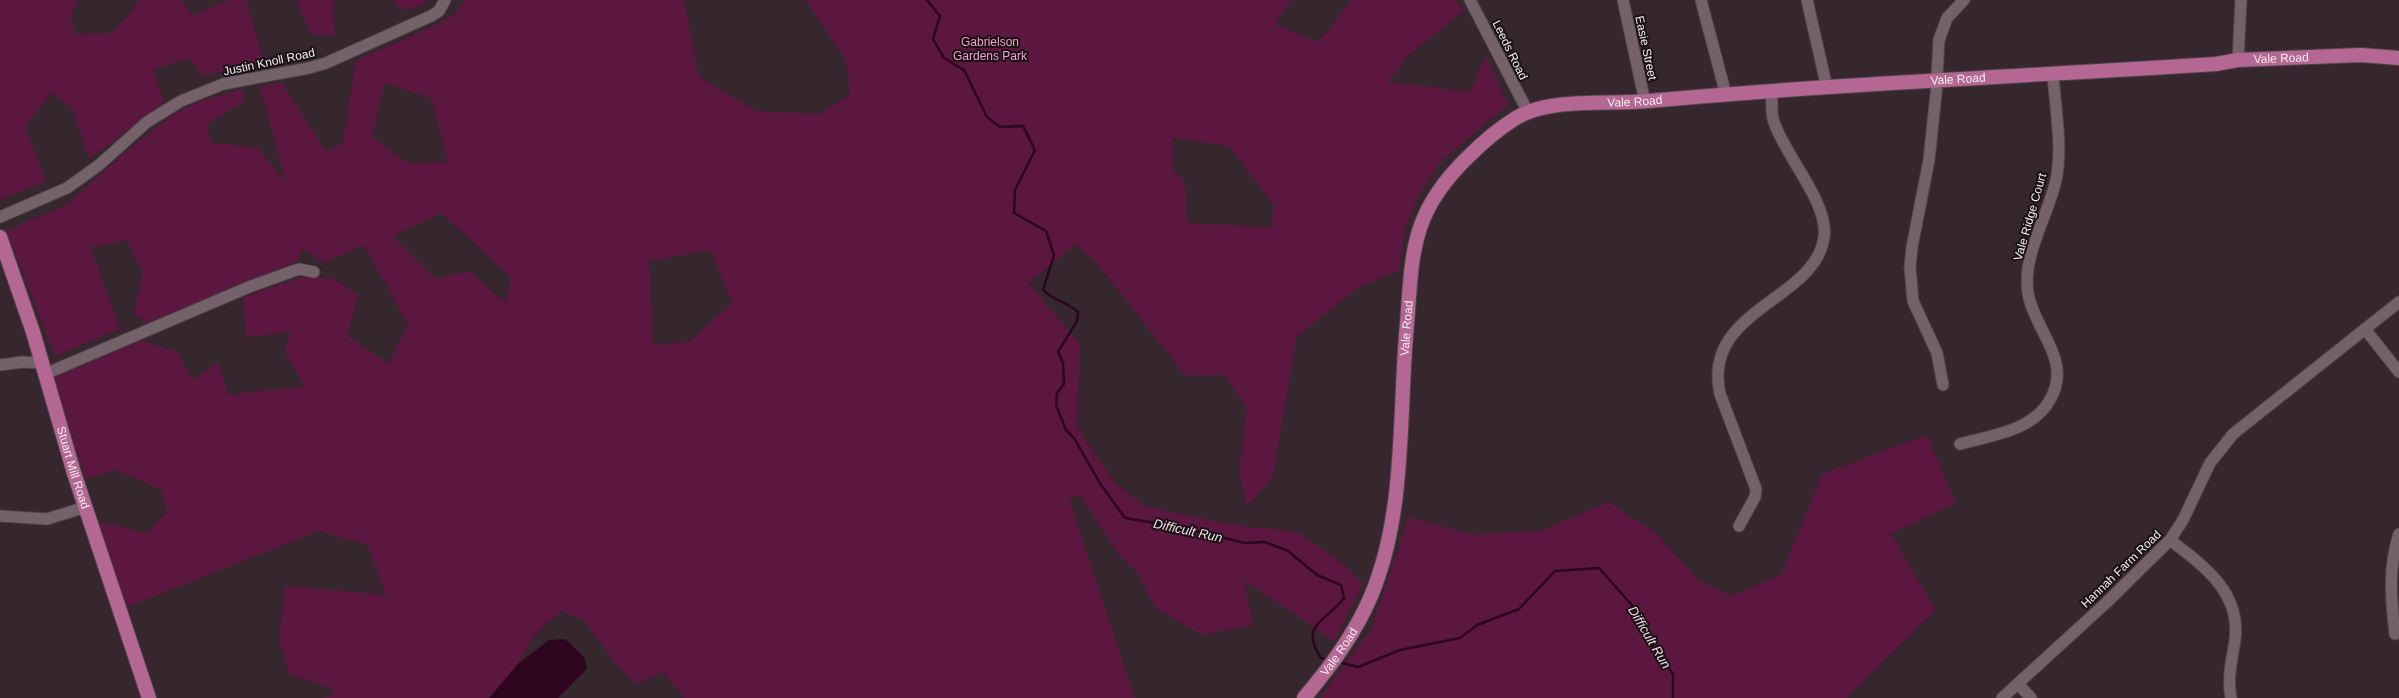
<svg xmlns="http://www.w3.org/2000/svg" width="2399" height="698" font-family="Arial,sans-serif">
	<rect width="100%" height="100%" fill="#36262e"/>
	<g fill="#5c1741" fill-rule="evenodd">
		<polygon points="0,0 78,0 70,18 76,34 112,33 140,0 181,0 192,15 229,0 246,0 264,63 202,76 190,58 153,69 164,103 89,159 72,109 52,92 25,126 46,181 0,200"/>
		<polygon points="296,0 333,0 335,36 311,34"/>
		<polygon points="393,0 427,0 424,5 401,10"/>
		<path d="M465 0H684L699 77 756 111 820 114 850 94 846 60 806 0H1292L1275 24 1318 42 1352 0H1454L1465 10 1408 56 1388 82 1470 92 1486 56 1508 105 1440 162 1418 196 1405 228 1399 270 1358 288 1297 336 1273 476 1247 507 1239 474 1247 409 1225 375H1185L1097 263 1076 244 1028 283 1080 344 1077 427 1114 482 1146 507 1246 527 1296 531 1345 565 1363 584 1334 641 1244 580 1253 625 1201 635 1155 607 1138 573 1119 555 1080 495 1069 499 1135 698H685L663 672 637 684 618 667 585 621 561 611 536 633 518 664 489 698H324L337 691 289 674 279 639 285 586 386 595 367 545 319 531 127 607 99 522 147 533 167 512 161 489 116 470 86 478 53 378 141 341 178 352 192 380 219 362 228 395 305 386 285 353 290 332 247 337 243 297 303 277 332 278 358 294 348 336 389 364 408 324 364 245 323 263 303 248 297 262 146 323 134 313 143 272 126 240 91 248 120 329 55 356 7 231 67 204 127 151 171 116 199 102 241 89 245 101 207 124 211 143 257 147 286 182 260 87 281 82 326 151 343 143 356 60 430 28 455 14ZM385 83 431 98 448 162 407 163 372 136ZM1172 138 1229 146 1274 205 1271 227 1187 223 1185 180 1173 171ZM441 213 511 277 506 303 469 271 436 279 393 236ZM711 250 732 303 689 342 653 345 649 261Z"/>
		<polygon points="1927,435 1956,503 1891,534 1936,610 1846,698 1320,698 1372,628 1409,517 1474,535 1543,530 1609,502 1658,535 1699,581 1732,596 1781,575 1822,474"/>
	</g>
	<polygon fill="#2d051e" points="565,639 584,657 587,669 558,698 489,698 518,664 549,640"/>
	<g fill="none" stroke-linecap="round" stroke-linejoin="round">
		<g stroke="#2d051e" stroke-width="2.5">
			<path d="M927 0 940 16 933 39 944 58 964 70 987 117 1000 127 1023 126 1035 150 1015 190 1014 213 1046 231 1054 255 1043 290C1054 301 1068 302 1078 312L1077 321 1058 352 1063 363 1064 384 1057 393 1056 405 1066 430 1074 438 1101 485 1125 518 1186 528 1244 543 1265 542 1288 551 1317 575 1341 585 1344 598C1328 621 1298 623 1321 658L1329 660"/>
			<polyline points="1338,662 1358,667 1400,650 1460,638 1477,625 1519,609 1555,571 1599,568 1637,611 1655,650 1673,674 1673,698"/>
		</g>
		<defs>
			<g id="minor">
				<polyline points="1470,0 1528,112"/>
				<polyline points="1623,0 1645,102"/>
				<polyline points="1701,0 1726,95"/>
				<polyline points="1807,0 1827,88"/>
				<polyline points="2238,60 2241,0"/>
				<polyline points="0,217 67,188 99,165 147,122 181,101 223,84 309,68 326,63 431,16 439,11 445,0"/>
				<polyline points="2365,329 2399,372"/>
				<polyline points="0,365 22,362 42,363"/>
				<polyline points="45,374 249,287 299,269 314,272"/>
				<polyline points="1943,385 1937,353 1913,301 1910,267 1912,247 1929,160 1936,94 1939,40 1947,18 1964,0"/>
				<path d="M1960 444C1992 435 2034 431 2051 398 2072 359 2034 330 2028 293 2022 255 2048 217 2056 180 2063 146 2055 108 2053 74"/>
				<polyline points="0,516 47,519 86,507"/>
				<path d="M1739 526 1755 497 1756 489 1720 394C1701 309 1816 301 1824 237 1829 203 1785 156 1774 122 1770 112 1773 102 1771 92"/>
				<path d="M2170 540C2204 566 2241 592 2235 640 2232 660 2227 677 2231 698"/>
				<path d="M2395 634C2391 599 2388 567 2399 534"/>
				<polyline points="2018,684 2031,698"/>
				<polyline points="2002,698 2106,603 2170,540 2183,520 2210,463 2233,434 2399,302"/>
			</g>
			<g id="major">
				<path id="s1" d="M0 237 33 332 74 473 149 698"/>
				<path id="s2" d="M1304 698C1330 667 1355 634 1371 596 1405 515 1399 422 1406 336 1413 257 1407 216 1468 157 1482 143 1498 129 1516 118 1551 97 1608 105 1648 101 1837 84 2027 76 2216 64L2238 60 2361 55 2399 58"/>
			</g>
		</defs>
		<use href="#minor" stroke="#51444b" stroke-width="13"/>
		<use href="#major" stroke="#51444b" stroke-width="16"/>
		<use href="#minor" stroke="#74616a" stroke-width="11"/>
		<use href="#major" stroke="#b56793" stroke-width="14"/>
	</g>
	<g text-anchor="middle" stroke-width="4" stroke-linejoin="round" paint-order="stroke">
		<g font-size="12" fill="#f89fcf" stroke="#191215">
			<text x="990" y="46">Gabrielson<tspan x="990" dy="14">Gardens Park</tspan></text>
		</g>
		<g font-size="12" fill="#f7ecf1" stroke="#191215">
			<text transform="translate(1646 48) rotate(78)" y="4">Easie Street</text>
			<text transform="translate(1510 50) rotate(64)" y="4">Leeds Road</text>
			<text dy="4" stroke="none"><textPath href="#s2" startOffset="1413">Vale Road</textPath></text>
			<text transform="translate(269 62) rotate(-12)" y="4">Justin Knoll Road</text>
			<text dy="4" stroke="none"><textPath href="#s2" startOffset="1089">Vale Road</textPath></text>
			<text dy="4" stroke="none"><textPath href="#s2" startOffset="765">Vale Road</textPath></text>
			<text transform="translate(2030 217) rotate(-74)" y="4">Vale Ridge Court</text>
			<text dy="4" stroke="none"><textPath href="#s2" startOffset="394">Vale Road</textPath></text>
			<text dy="4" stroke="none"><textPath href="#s1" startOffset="242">Stuart Mill Road</textPath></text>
			<text transform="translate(2121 569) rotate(-44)" y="4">Hannah Farm Road</text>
			<text dy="4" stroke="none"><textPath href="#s2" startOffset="58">Vale Road</textPath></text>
		</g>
		<g font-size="13" font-style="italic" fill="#f4dce8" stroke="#191215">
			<text transform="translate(1188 530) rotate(12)" y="5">Difficult Run</text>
			<text transform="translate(1650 637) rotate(59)" y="5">Difficult Run</text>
		</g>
	</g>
</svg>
